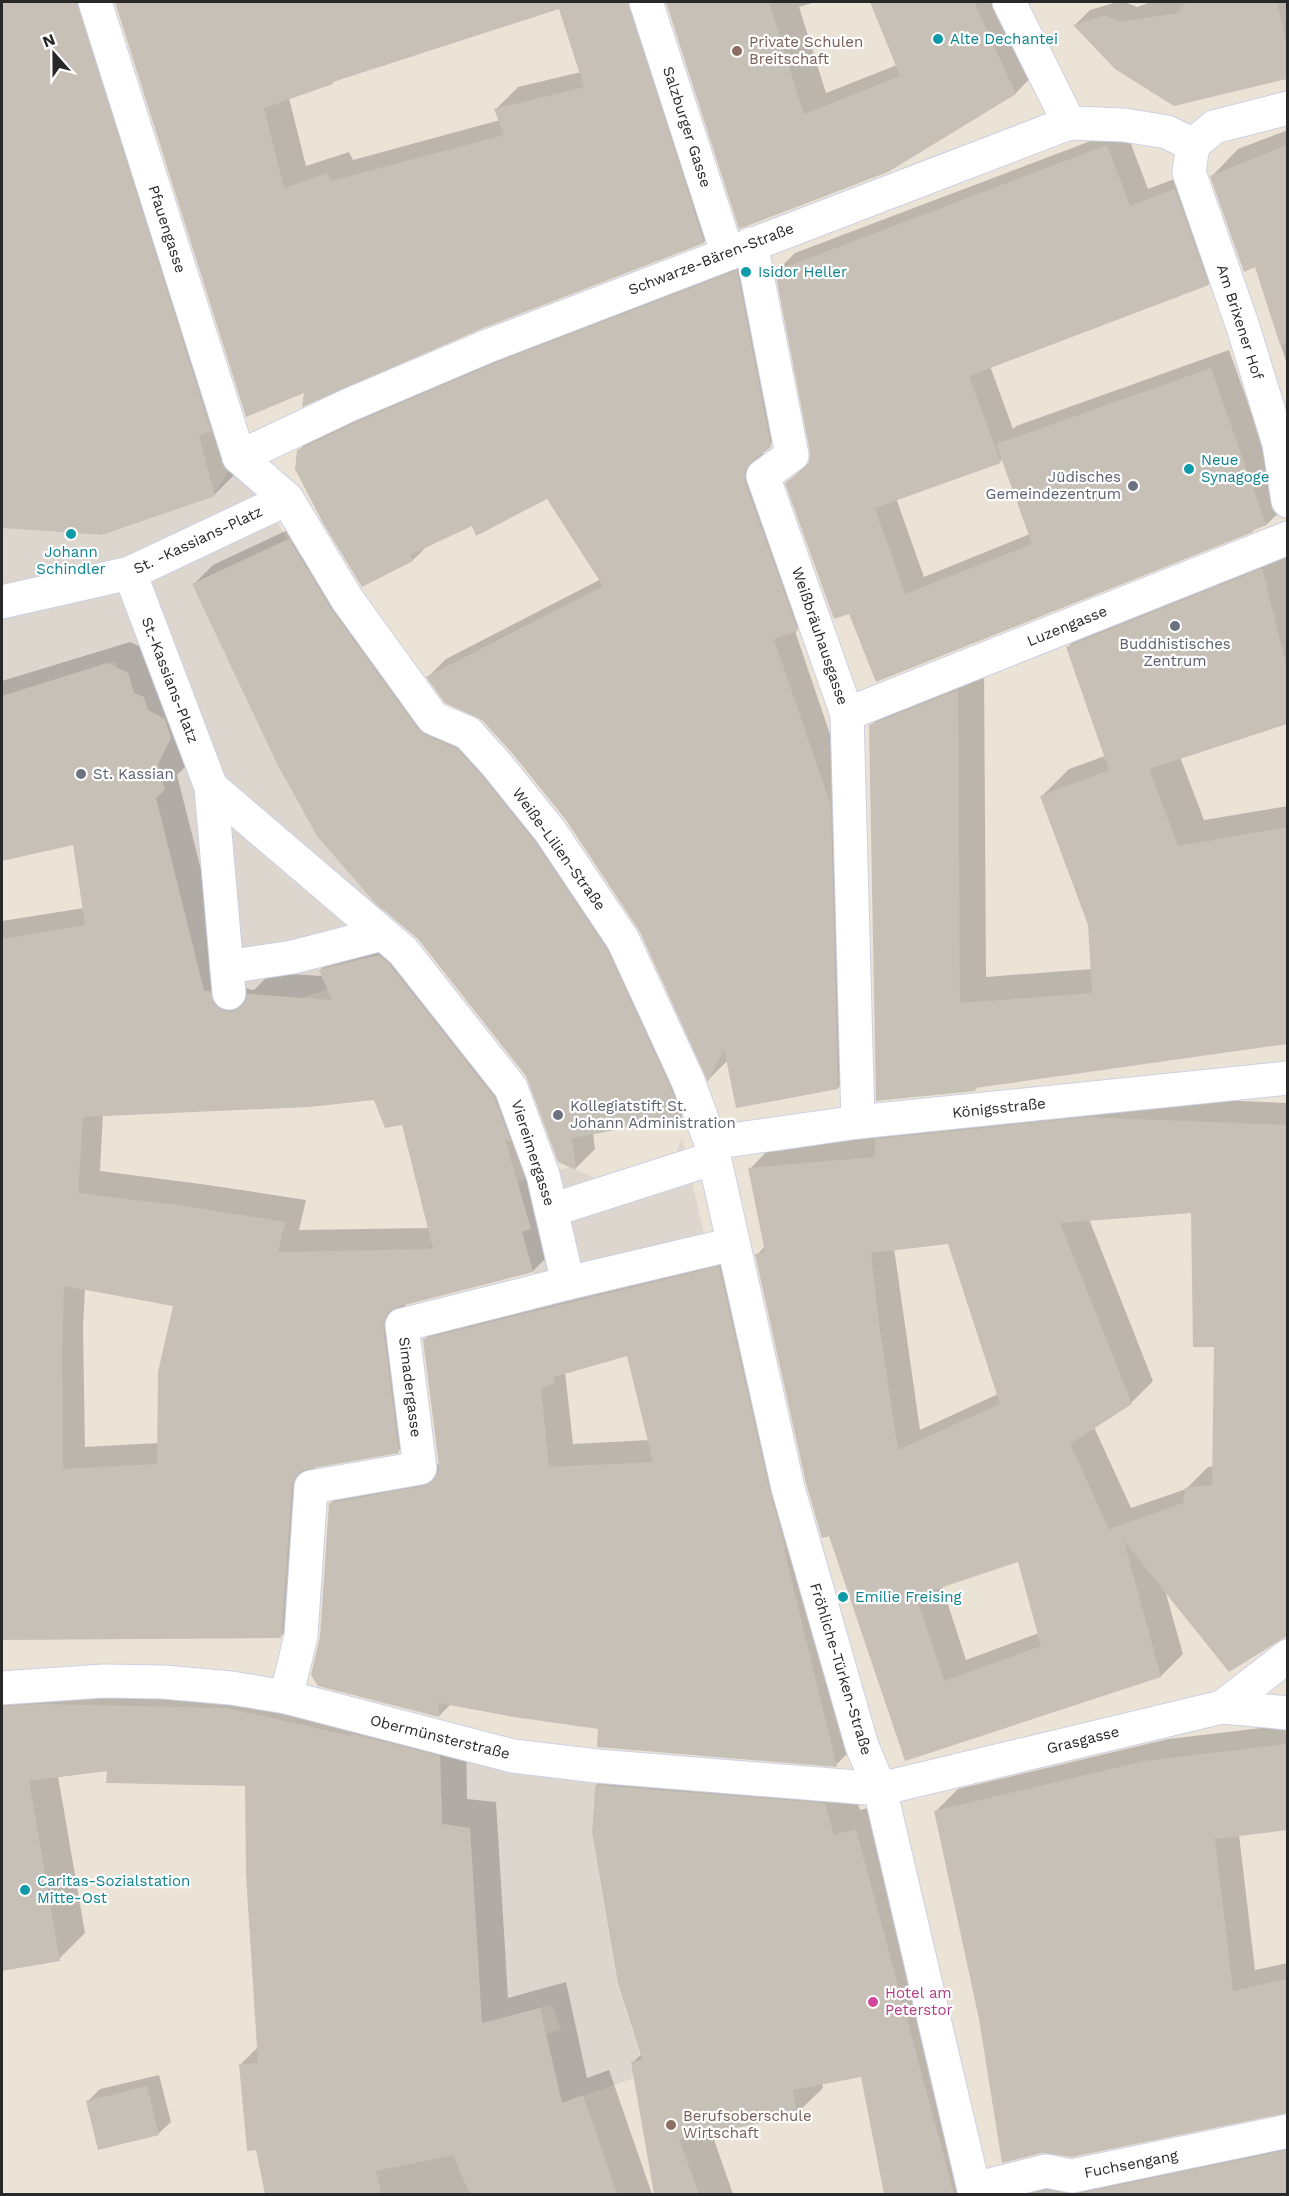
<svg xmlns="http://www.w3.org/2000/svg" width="1289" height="2196" font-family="'Work Sans',sans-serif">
	<rect width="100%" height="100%" fill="#ece3d7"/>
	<g fill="#dcd6ce">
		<polygon points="239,457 287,539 192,584 277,764 317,836 417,948 318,967 327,989 302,998 204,991 156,798 156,757 148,710 134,693 128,673 118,668 115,661 2,696 2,528 102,535 211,497"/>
		<polygon points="682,1139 711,1264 534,1275 522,1232 517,1182 570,1167 597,1179 675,1155"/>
		<polygon points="440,1747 515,1772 595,1783 592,1832 618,1986 646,2074 562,2103 546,2034 561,2029 552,2005 505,2017 478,2032 479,1966 470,1828 442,1824"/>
	</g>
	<g fill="#0003" fill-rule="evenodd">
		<polygon points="2,2 104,2 236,473 214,495 102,533 2,527"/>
		<path d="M116 2H655L726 219 704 242 305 391 247 415ZM559 8 581 72 518 87 496 109 500 120 353 160 349 152 306 166 289 98 332 83 336 79Z"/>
		<polygon points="667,2 815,2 799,7 826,93 897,65 872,2 1006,2 1038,70 1016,93 887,171 740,227"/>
		<polygon points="1117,2 1125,2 1137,7 1151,2 1288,2 1288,78 1174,105 1075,25 1090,10"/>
		<path d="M1125 128 1148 189 1193 172 1226 266 1208 284 990 366 1013 429 1016 426 1229 350 1285 507 1266 525 877 680 850 613 787 483 811 461 812 452 777 271 795 253ZM1003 458 1030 534 924 577 896 498 1000 461Z"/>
		<polygon points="1288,130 1288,368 1256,265 1212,176 1238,149"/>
		<polygon points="755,254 789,427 763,451 763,463 815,612 795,631 848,787 856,1070 838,1088 728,1060 709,1079 641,931 567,820 513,752 483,719 428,677 446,659 601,579 548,497 472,524 428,545 413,560 298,451 317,433"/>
		<polygon points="309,520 437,710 476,730 700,1097 681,1117 593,1133 595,1149 576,1168 559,1161 527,1076 194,584 213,565"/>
		<polygon points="1288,543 1288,722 1180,757 1204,820 1288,806 1288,1042 978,1086 975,1090 871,726 897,699 984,665 986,977 1092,969 1090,925 1042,796 1069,769 1105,756 1068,647 1094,621"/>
		<path d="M130 642 150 651 186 766 177 775 226 969 244 988 254 990 271 973 323 976 320 970 342 948 402 934 516 1075 555 1249 533 1271 405 1303 421 1429 398 1451 314 1466 303 1615 280 1637 2 1638V921L84 908 74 843 2 860V681ZM375 1098 403 1123 429 1228 299 1230 306 1200 208 1185 100 1171 103 1114ZM85 1288 175 1304 159 1443 85 1447 83 1327Z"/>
		<path d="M1109 1096 1288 1103V1633L1285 1635 1165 1590 1183 1654 1161 1676 906 1759 757 1255 765 1246 750 1169 771 1147 879 1137 899 1118ZM1193 1211 1215 1345 1214 1466 1208 1467 1186 1489 1131 1508 1094 1427 1131 1403 1153 1381 1089 1219ZM949 1242 998 1394 920 1430 894 1248ZM1019 1560 1039 1633 966 1660 942 1586Z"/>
		<path d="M743 1243 860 1741 836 1765 451 1704 439 1716 321 1637 330 1504 354 1479 440 1464 424 1340 448 1315ZM628 1354 649 1440 573 1444 565 1372Z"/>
		<polygon points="68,1679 466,1731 467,1799 496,1802 508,1998 566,1982 587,2078 609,2070 652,2194 267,2194 241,2064 258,2047 246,1784 108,1769 58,1776 85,1933 59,1959 2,1969 2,1688"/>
		<polygon points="1288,1725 1288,1829 1239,1835 1255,1970 1288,1963 1288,2111 980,2019 936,1811 958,1789 1168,1739"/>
		<polygon points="622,1759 851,1778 860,1810 882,1804 987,2194 881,2194 885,2193 863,2075 822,2083 823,2088 796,2114 711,2131 733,2194 656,2194 633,2062 642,2054 596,1785"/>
		<polygon points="159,2075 171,2122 158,2134 88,2101 100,2089"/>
		<polygon points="1288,2134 1288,2194 1016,2194"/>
	</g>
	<g fill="#c7c0b7" fill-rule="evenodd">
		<polygon points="2,2 77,2 211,431 199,436 215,496 102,535 2,528"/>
		<path d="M115 2H628L704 243 481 329 302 407 304 393 246 417ZM559 9 584 87 494 109 504 135 331 181 327 173 284 188 264 108 333 84V82Z"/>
		<polygon points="666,2 769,2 804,114 900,76 870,2 974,2 1016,94 888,172 739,229"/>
		<polygon points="1186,2 1277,2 1287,46 1287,79 1174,106 1115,69 1073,25 1105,15 1121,22 1178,13"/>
		<polygon points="1107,145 1130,206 1175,189 1209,285 969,376 1001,463 875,508 905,594 1032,544 996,444 1211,368 1266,525 1253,530 1253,532 876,682 849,614 834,619 785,483 803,470 809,462 810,452 775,271"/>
		<polygon points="1287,145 1287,343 1280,345 1255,267 1244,272 1210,176"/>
		<polygon points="737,270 771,447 752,461 745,470 745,482 798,631 774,639 831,806 838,1089 736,1108 724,1049 708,1082 640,932 566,820 512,753 482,720 445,703 426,677 603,586 547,499 476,536 472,526 410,555 413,561 362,587 323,523 295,469 297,450 357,422 495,363"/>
		<polygon points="289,539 332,610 418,729 426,735 457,749 483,777 535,842 607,949 671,1088 682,1118 572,1138 576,1170 558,1162 526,1076 418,939 375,903 317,836 277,764 192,584"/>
		<polygon points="1262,568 1287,668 1287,724 1149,769 1178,846 1287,827 1287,1044 975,1088 975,1091 876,1101 869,725 958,690 960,1003 1092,993 1088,925 1040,796 1109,770 1066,647"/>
		<path d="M107 663 128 673 134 693 144 697 148 710 165 719 171 738 158 764 165 790 156 798 204 991H210L214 1004 222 1010 231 1012 240 1008 246 1001 247 994 332 1000 319 970 379 955 389 964 494 1097 511 1142 505 1139 531 1229 522 1232 533 1272 397 1307 389 1311 385 1318 383 1327 399 1453 308 1469 301 1471 295 1477 292 1486 281 1638 2 1640V939L85 925 73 845 2 861V696ZM374 1100 385 1128 402 1125 433 1249 278 1252 285 1222 185 1206 78 1193 83 1117 309 1107ZM64 1286 173 1306 158 1372 157 1464 63 1469 62 1351Z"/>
		<path d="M1087 1117 1287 1125V1636L1229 1672 1124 1541 1161 1677 905 1761 829 1536 822 1538 806 1483 755 1254 765 1252 748 1168 875 1157V1139ZM1191 1213 1193 1347H1214L1212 1485 1185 1488 1183 1503 1109 1529 1070 1444 1132 1404 1060 1223ZM948 1244 1000 1404 898 1450 879 1323 871 1253ZM1018 1562 1041 1646 944 1681 916 1596Z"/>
		<path d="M719 1266 770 1492 786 1549H784L837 1767 597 1747 598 1729 514 1717 439 1703V1717L318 1686 311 1675 320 1637 329 1503 423 1486 432 1482 438 1474 439 1466 423 1339ZM627 1356 653 1462 549 1467 541 1388 554 1383V1377Z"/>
		<polygon points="41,1704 227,1708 351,1736 349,1733 440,1756 442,1824 470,1828 482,2023 540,2008 562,2103 583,2095 617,2194 470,2194 453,2155 376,2171 381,2194 265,2194 256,2150 247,2151 239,2064 258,2063 246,1875 245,1786 106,1783 107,1771 29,1781 60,1961 2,1971 2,1706"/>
		<polygon points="1287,1744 1287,1830 1215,1839 1233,1991 1287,1979 1287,2113 1072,2157 1042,2153 1002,2163 979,2019 934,1811 1144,1761"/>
		<polygon points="595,1785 825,1803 834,1835 856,1829 954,2194 884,2194 861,2077 793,2090 797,2116 679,2139 699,2194 654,2194 631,2062 642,2059 618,1984 592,1832"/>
		<polygon points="147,2086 159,2135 98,2150 86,2101"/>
		<polygon points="1287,2150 1287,2194 1029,2194 1047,2190 1076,2194"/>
	</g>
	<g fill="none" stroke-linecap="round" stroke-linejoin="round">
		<defs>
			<g id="minor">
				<polyline points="95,2 239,457"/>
				<polyline points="646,2 727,252"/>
				<polyline points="1009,2 1069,123"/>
				<polyline points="1193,145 1189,172 1243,327 1279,444 1288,501"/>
				<polyline points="1193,145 1214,127 1288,108"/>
				<polyline points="751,244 792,455 763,476 847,714 858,1122"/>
				<polyline points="239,457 287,499 347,599 433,718 468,733 497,765 550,831 623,940 688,1081 711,1143 788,1488 862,1746 880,1789 975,2194"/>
				<polyline points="239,457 349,405 488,346 1069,123 1124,125 1167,132 1193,145"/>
				<polyline points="130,573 211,787 403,951 511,1088 543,1175 568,1283"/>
				<polyline points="2,602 130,573 287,499"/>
				<polyline points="847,714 1288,538"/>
				<polyline points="211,787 229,993"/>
				<polyline points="227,967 293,957 382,934"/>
				<polyline points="711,1143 858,1122 1288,1078"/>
				<polyline points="552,1210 714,1158"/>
				<polyline points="2,1688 103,1681 163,1682 231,1688 286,1697 513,1756 597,1766 880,1789 1222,1707 1288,1713"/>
				<polyline points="286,1697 301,1636 311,1487 420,1468 402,1325 568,1283 733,1244"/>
				<polyline points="1222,1707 1288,1656"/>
				<polyline points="974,2189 1046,2171 1072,2176 1288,2131"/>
			</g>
		</defs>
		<use href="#minor" stroke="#ccd0e3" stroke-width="35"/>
		<use href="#minor" stroke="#fff" stroke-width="33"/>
	</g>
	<g fill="#0f9aa8" stroke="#fff" stroke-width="2">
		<circle cx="938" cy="39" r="6"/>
		<circle cx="746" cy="272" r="6"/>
		<circle cx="1189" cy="469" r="6"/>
		<circle cx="71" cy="534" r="6"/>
		<circle cx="843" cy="1597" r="6"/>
		<circle cx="25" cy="1890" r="6"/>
	</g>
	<g fill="#8d6e63" stroke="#fff" stroke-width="2">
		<circle cx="737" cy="51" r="6"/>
		<circle cx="671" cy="2125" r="6"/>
	</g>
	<g fill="#6b7280" stroke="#fff" stroke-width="2">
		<circle cx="1133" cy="486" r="6"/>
		<circle cx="1175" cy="626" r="6"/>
		<circle cx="81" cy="774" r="6"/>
		<circle cx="558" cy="1115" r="6"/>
	</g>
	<circle fill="#d1479c" stroke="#fff" stroke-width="2" cx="873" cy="2002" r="6"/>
	<g text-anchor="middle" stroke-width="4.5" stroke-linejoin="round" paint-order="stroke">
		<g font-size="15" fill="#0d838f" stroke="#fff" text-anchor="start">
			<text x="950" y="44">Alte Dechantei</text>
			<text x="758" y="277">Isidor Heller</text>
			<text x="1201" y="465">Neue<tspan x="1201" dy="17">Synagoge</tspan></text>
			<text x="71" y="557" text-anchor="middle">Johann<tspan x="71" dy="17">Schindler</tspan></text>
			<text x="855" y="1602">Emilie Freising</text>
			<text x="37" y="1886">Caritas-Sozialstation<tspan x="37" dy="17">Mitte-Ost</tspan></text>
		</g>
		<g font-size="15" fill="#785e54" stroke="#fff" text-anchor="start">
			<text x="749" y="47">Private Schulen<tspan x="749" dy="17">Breitschaft</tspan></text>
			<text x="683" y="2121">Berufsoberschule<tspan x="683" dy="17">Wirtschaft</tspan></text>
		</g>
		<g font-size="15" fill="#282828" stroke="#fff">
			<text transform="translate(687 127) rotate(72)" y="5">Salzburger Gasse</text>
			<text transform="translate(167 229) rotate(72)" y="5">Pfauengasse</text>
			<text transform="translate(711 259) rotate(-21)" y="5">Schwarze-Bären-Straße</text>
			<text transform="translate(1240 322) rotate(72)" y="5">Am Brixener Hof</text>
			<text transform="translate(198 540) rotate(-25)" y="5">St. -Kassians-Platz</text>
			<text transform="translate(1067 626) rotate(-22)" y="5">Luzengasse</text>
			<text transform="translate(820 636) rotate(71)" y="5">Weißbräuhausgasse</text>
			<text transform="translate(170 680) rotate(69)" y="5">St.-Kassians-Platz</text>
			<text transform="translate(559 849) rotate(54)" y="5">Weiße-Lilien-Straße</text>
			<text transform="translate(999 1108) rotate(-6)" y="5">Königsstraße</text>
			<text transform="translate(533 1153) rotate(72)" y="5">Viereimergasse</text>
			<text transform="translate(410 1387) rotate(83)" y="5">Simadergasse</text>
			<text transform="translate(841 1669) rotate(73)" y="5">Fröhliche-Türken-Straße</text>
			<text transform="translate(440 1737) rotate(14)" y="5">Obermünsterstraße</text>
			<text transform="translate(1083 1740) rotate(-14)" y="5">Grasgasse</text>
			<text transform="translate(1131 2164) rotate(-11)" y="5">Fuchsengang</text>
		</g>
		<g font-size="15" fill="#5b616d" stroke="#fff" text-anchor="start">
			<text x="1121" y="482" text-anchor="end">Jüdisches<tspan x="1121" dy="17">Gemeindezentrum</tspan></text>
			<text x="1175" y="649" text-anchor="middle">Buddhistisches<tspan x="1175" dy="17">Zentrum</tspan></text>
			<text x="93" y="779">St. Kassian</text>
			<text x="570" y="1111">Kollegiatstift St.<tspan x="570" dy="17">Johann Administration</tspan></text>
		</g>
		<g font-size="15" fill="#b23c85" stroke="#fff" text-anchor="start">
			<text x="885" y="1998">Hotel am<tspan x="885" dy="17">Peterstor</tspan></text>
		</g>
	</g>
	<rect width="1289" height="2196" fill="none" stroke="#282828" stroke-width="6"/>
	<g transform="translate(54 54) rotate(339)" stroke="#ffffff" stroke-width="4.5" paint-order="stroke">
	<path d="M0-4.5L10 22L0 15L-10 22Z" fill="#282828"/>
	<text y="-9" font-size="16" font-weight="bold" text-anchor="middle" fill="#282828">N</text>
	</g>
</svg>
